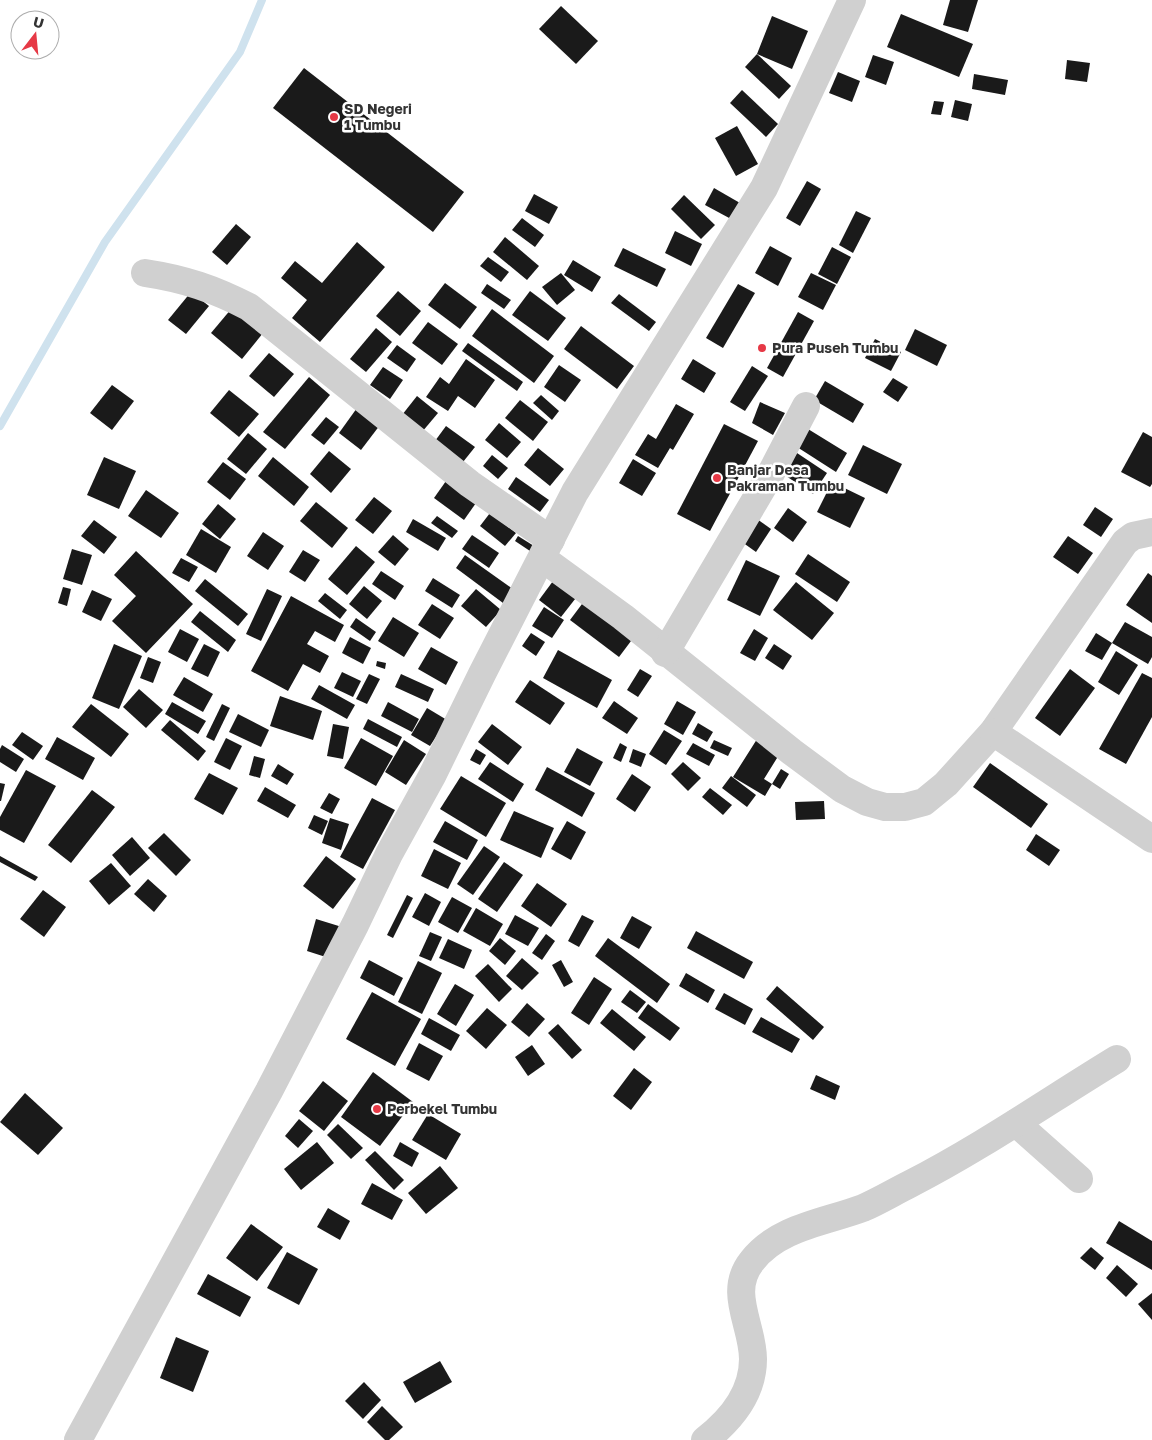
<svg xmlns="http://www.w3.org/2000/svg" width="1152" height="1440" font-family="'Golos Text',sans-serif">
	<rect width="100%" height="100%" fill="#fff"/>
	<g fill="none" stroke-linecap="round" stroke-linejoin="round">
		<polyline stroke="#cfe2ee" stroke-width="8" points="0,426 105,242 240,52 262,0"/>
	</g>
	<g fill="#1a1a1a">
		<polygon points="950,0 978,0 968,32 943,25"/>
		<polygon points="561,6 598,41 576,64 539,29"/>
		<polygon points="901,14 973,44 959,77 887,47"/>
		<polygon points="772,16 808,31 792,69 757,54"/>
		<polygon points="757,54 791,86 779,99 745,67"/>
		<polygon points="873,55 894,62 886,85 865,77"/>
		<polygon points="1067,60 1090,63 1087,82 1065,79"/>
		<polygon points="304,68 464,192 433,232 273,108"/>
		<polygon points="838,72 860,81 852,102 829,93"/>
		<polygon points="974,74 1008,80 1005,95 972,89"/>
		<polygon points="742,90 778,124 766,137 730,103"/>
		<polygon points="955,100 972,104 968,121 951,117"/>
		<polygon points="934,101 944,102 941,115 931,114"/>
		<polygon points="737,126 758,164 736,176 715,138"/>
		<polygon points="807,181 821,189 800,226 786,218"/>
		<polygon points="714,188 740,203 731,219 705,205"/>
		<polygon points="534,194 558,207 549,224 525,211"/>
		<polygon points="684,195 715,225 701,239 671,209"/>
		<polygon points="856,211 871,218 853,253 839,245"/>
		<polygon points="522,218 544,235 535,247 512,230"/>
		<polygon points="236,224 251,237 227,265 212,252"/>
		<polygon points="675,231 702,244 691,266 665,253"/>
		<polygon points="505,237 539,266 527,280 493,252"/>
		<polygon points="357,242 385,267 320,342 292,318 307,300 281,278 295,261 322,283"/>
		<polygon points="770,246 792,258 778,286 755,273"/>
		<polygon points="832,247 851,257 837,284 818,274"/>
		<polygon points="623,248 666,269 657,287 614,266"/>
		<polygon points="488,257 509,272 501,282 480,266"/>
		<polygon points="573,260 601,277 592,292 564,275"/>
		<polygon points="561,273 575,290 557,305 542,287"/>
		<polygon points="811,273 836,285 823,310 798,297"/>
		<polygon points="445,283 477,307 460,329 428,305"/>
		<polygon points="487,284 511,300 504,309 481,293"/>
		<polygon points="738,284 755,293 723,348 706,338"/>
		<polygon points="398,291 421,311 400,336 376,316"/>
		<polygon points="530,291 566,318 548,341 512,315"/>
		<polygon points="191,292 209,306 186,334 168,320"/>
		<polygon points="619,294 656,322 649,331 611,303"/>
		<polygon points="232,308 263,333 242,359 211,333"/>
		<polygon points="492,309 554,356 534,383 472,336"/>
		<polygon points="798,312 814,321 783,377 767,368"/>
		<polygon points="428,322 458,344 442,365 412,343"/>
		<polygon points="581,326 634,366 617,389 564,349"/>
		<polygon points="376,328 392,342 366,372 350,359"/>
		<polygon points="915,329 947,345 937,366 905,350"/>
		<polygon points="875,339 901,352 891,371 865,358"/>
		<polygon points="468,343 523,382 517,391 462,351"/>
		<polygon points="397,345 416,359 407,372 387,358"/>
		<polygon points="269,353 294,374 274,397 249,376"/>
		<polygon points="466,359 495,380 475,408 458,396 448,411 426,397 440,377 449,384"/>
		<polygon points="693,359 716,373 704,393 681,379"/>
		<polygon points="559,365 581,380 565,402 544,387"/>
		<polygon points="752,366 768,376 745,411 730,402"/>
		<polygon points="383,367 403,380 390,399 370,385"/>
		<polygon points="309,377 330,395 285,449 263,432"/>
		<polygon points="893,378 908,387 898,402 883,392"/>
		<polygon points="825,381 864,404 853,423 814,400"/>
		<polygon points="112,385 134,401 112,430 90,413"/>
		<polygon points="229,390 259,414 239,437 210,413"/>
		<polygon points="541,395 559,411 552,420 533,403"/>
		<polygon points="417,396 438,413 422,432 402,415"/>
		<polygon points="520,400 548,422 533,441 505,418"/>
		<polygon points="760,402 785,413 773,435 752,423"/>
		<polygon points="676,404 694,414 673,450 670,448 658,468 635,455 648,434 656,439"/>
		<polygon points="357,408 380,425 361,450 339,433"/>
		<polygon points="326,417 339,427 324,445 311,435"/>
		<polygon points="499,423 521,442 507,458 485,440"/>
		<polygon points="724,424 758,441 710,531 677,514"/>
		<polygon points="446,426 475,447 463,462 435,441"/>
		<polygon points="808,429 847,453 836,472 797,447"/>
		<polygon points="1143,432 1152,437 1152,484 1150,487 1121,472"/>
		<polygon points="248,433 267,449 246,474 227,459"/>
		<polygon points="863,445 902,464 887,494 848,475"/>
		<polygon points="538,448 564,469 550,486 524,465"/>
		<polygon points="329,451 351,469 331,493 310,474"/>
		<polygon points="797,453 827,473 813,494 783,474"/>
		<polygon points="492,455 508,468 498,479 483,466"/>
		<polygon points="104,457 136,471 119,509 87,495"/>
		<polygon points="273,457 309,487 294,506 258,476"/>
		<polygon points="633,459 656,473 642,496 619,483"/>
		<polygon points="223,462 246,479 230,500 207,482"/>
		<polygon points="516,477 549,500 540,512 508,489"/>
		<polygon points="446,481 476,503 464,520 434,498"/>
		<polygon points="832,482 865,498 850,528 817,512"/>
		<polygon points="146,490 179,513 161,538 128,516"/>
		<polygon points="374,497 392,511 373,534 355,520"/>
		<polygon points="316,502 348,528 332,548 300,521"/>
		<polygon points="218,504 236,519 220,539 202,524"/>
		<polygon points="1095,507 1113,519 1101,537 1083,525"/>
		<polygon points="788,508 807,522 793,542 774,528"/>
		<polygon points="490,513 516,533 505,546 480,526"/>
		<polygon points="437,516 458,531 452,538 431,523"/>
		<polygon points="413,519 446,538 438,551 406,532"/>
		<polygon points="757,519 771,529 756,552 742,542"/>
		<polygon points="94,520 117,537 104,554 81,536"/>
		<polygon points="201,529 231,547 216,573 186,555"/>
		<polygon points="263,532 284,546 268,570 247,556"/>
		<polygon points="393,535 409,549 395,566 378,552"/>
		<polygon points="472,535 499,553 489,568 462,549"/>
		<polygon points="518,536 534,546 530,551 515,541"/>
		<polygon points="1068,536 1093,553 1078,574 1053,557"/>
		<polygon points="356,546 375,562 347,595 328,579"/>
		<polygon points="72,549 92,555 82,585 63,579"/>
		<polygon points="303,550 320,560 305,582 289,572"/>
		<polygon points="136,551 193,604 146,653 112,621 136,596 114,575"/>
		<polygon points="808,554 850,582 837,602 795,574"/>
		<polygon points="465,555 513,589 503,603 456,568"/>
		<polygon points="181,558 198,567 189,582 172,573"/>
		<polygon points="746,560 780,576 760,616 727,600"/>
		<polygon points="381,571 404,586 395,600 372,584"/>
		<polygon points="1148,573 1152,576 1152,623 1126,605"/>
		<polygon points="556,577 579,594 561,617 539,600"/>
		<polygon points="433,578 460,595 452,608 425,591"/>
		<polygon points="205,579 248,614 238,626 195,591"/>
		<polygon points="796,582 834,613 812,640 773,610"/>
		<polygon points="364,586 382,601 367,619 349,604"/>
		<polygon points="63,587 71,589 67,606 58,603"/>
		<polygon points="267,589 282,596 261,641 246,634"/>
		<polygon points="476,589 501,610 486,627 461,606"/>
		<polygon points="92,590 112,599 101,621 82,612"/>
		<polygon points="325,593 347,610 340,619 318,601"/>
		<polygon points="291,596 344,625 335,642 315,631 307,644 329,656 320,673 303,664 288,691 251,671"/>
		<polygon points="585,600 634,637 619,657 570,620"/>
		<polygon points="432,604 454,618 440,639 418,625"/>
		<polygon points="544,607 564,620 552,638 532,626"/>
		<polygon points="200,611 236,640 228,652 191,622"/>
		<polygon points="393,617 419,633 404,657 378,641"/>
		<polygon points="356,618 376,632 370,641 350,627"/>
		<polygon points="1125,622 1152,637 1152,657 1148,664 1112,643"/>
		<polygon points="180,629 199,639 187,662 168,652"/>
		<polygon points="754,629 768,638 755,661 740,653"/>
		<polygon points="531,633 545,642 536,656 522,646"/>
		<polygon points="1096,633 1112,643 1102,660 1085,651"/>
		<polygon points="350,637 371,648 363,664 342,653"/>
		<polygon points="114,644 142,656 119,709 92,698"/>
		<polygon points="204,644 220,652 208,677 191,669"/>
		<polygon points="774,644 792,656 783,670 765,658"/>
		<polygon points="431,647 458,662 446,685 418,669"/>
		<polygon points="558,650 612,680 597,708 543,678"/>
		<polygon points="1116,651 1138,665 1119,695 1098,682"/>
		<polygon points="148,657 161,662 153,683 140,678"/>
		<polygon points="377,661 386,663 385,669 376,666"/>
		<polygon points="640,669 652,676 638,697 627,690"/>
		<polygon points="1070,669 1095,688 1060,736 1035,718"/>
		<polygon points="342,672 361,681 353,697 334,688"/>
		<polygon points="1142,673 1152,678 1152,717 1126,764 1099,749"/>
		<polygon points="369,674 380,679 367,704 356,699"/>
		<polygon points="401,674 434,689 428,702 395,687"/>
		<polygon points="184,677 213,694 203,712 173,695"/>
		<polygon points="530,680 565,703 550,725 515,702"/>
		<polygon points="319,685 355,705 347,719 311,699"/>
		<polygon points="139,689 163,710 146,728 123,707"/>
		<polygon points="280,696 322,711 313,740 270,726"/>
		<polygon points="614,701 638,718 627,734 602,718"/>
		<polygon points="677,701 696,712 683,735 664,724"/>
		<polygon points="172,702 206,721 198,734 165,714"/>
		<polygon points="388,702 419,719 412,732 381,716"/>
		<polygon points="91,704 129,734 111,757 72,727"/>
		<polygon points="222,704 230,708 214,741 206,737"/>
		<polygon points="427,708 447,720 430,746 411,735"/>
		<polygon points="238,714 269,730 261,747 229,732"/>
		<polygon points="368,719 402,737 397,747 363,729"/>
		<polygon points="170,720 206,751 198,761 161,730"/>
		<polygon points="698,723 713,732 707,742 692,734"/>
		<polygon points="333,724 349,727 343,759 327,756"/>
		<polygon points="492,724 522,747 508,765 478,742"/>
		<polygon points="664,730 682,741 666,765 649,754"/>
		<polygon points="22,732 43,746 33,760 12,745"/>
		<polygon points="759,736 782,750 764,779 772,784 765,796 733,777"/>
		<polygon points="57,737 95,758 83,780 45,759"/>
		<polygon points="226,738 242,746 230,770 214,762"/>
		<polygon points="361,738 393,756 376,786 344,768"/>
		<polygon points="404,740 426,754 406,785 385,772"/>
		<polygon points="714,740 732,748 728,756 710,748"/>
		<polygon points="620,743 627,747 621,762 613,758"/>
		<polygon points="693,743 715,755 709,766 686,754"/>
		<polygon points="2,745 24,759 16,772 0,762 0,749"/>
		<polygon points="577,748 603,762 590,786 564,772"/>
		<polygon points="476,749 486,755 480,765 470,760"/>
		<polygon points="633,749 646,754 641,767 629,762"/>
		<polygon points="254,756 265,759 260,778 249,775"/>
		<polygon points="490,762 524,784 513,802 478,779"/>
		<polygon points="683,762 701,778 688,791 671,774"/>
		<polygon points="990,763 1048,804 1031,828 973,787"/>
		<polygon points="278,764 294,774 287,785 271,776"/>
		<polygon points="547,767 595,793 582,817 535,790"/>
		<polygon points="781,769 789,774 780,789 772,784"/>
		<polygon points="26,770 56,786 24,843 0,830 0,817"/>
		<polygon points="209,773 238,788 223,815 194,799"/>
		<polygon points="632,774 651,787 635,812 616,799"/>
		<polygon points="461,776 506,803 486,837 440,809"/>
		<polygon points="731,776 756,795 747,807 722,788"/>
		<polygon points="0,783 5,784 1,801 0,801"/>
		<polygon points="265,787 296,805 288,818 257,801"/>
		<polygon points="710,788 732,805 723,815 702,797"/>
		<polygon points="92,790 115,807 71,863 48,845"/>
		<polygon points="329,793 340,799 332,814 320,808"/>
		<polygon points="372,798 395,810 363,869 340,857"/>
		<polygon points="824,801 825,819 796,820 795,802"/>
		<polygon points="514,811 554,828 541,858 500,840"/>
		<polygon points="314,815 328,821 322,835 308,828"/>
		<polygon points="330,818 349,824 341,850 322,843"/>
		<polygon points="445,821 478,840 467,860 433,842"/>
		<polygon points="567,821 586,832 571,860 551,849"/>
		<polygon points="164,833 191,860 176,876 148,848"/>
		<polygon points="1036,834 1060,850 1049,866 1026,850"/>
		<polygon points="132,837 150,858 130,876 112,855"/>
		<polygon points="484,846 500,857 473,895 457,884"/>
		<polygon points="434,849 461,863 448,889 421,876"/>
		<polygon points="0,856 38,877 35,881 0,862"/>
		<polygon points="326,856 356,879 333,909 303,886"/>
		<polygon points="504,862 523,875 497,912 478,899"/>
		<polygon points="111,863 131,886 109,905 89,881"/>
		<polygon points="148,879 167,896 154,912 134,894"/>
		<polygon points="537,883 567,904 551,927 521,906"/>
		<polygon points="43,890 66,907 44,937 20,919"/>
		<polygon points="425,893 441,902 429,926 412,917"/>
		<polygon points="407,895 413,898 393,938 387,935"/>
		<polygon points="452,897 472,908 458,933 438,922"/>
		<polygon points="476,908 503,924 490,946 463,931"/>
		<polygon points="515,915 539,928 528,946 505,934"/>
		<polygon points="582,915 594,921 579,947 568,941"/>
		<polygon points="632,916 652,927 639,949 620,938"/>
		<polygon points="316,919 342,927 332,959 307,951"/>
		<polygon points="696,931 753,962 744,979 687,948"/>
		<polygon points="430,932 442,937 431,961 419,956"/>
		<polygon points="546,934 555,941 542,960 532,953"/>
		<polygon points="500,938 516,951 505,965 489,951"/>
		<polygon points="608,938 670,984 657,1003 595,956"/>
		<polygon points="448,939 472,950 464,969 439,958"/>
		<polygon points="522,958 539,973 522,990 506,976"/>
		<polygon points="369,960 403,978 394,996 360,978"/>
		<polygon points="561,960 573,982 564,987 552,965"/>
		<polygon points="418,961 442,973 422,1014 398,1002"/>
		<polygon points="488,964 512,989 499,1002 475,976"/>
		<polygon points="686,973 715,990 708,1003 679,986"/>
		<polygon points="594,977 612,989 589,1025 571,1013"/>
		<polygon points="455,984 474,995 456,1026 437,1014"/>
		<polygon points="777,986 824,1027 813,1040 766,999"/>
		<polygon points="630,990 646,1002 637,1013 621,1002"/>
		<polygon points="372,992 421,1019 395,1066 346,1039"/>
		<polygon points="724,993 753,1009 745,1025 715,1009"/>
		<polygon points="527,1003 545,1019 529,1037 511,1022"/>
		<polygon points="648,1004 680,1028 670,1041 638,1018"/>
		<polygon points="487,1008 507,1025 486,1049 466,1031"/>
		<polygon points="612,1009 646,1037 634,1051 600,1023"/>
		<polygon points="761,1017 800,1039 792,1053 752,1032"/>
		<polygon points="429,1018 460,1035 451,1051 421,1034"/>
		<polygon points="558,1024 582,1050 572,1059 548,1033"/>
		<polygon points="419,1043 443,1056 429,1081 406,1069"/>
		<polygon points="532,1045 545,1064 528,1076 515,1057"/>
		<polygon points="634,1068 652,1082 631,1110 613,1096"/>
		<polygon points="373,1072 413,1102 380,1146 341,1117"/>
		<polygon points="816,1075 840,1086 835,1100 810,1089"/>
		<polygon points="323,1081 348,1101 324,1131 299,1111"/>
		<polygon points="25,1093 63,1128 38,1155 0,1122"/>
		<polygon points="428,1114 461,1134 446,1160 412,1140"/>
		<polygon points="299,1119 313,1131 298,1148 285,1136"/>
		<polygon points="338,1124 363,1148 351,1159 327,1135"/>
		<polygon points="317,1142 334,1163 301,1190 284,1169"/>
		<polygon points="400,1142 419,1153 412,1167 393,1156"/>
		<polygon points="375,1151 404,1180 394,1190 365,1160"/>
		<polygon points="440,1166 458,1188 426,1214 408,1193"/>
		<polygon points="372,1183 403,1200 392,1220 361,1204"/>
		<polygon points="328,1208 350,1221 340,1240 317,1227"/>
		<polygon points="1119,1221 1152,1241 1152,1270 1106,1243"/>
		<polygon points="251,1224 283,1247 257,1281 226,1258"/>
		<polygon points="1091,1247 1104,1258 1095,1270 1080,1258"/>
		<polygon points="287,1252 318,1269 299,1305 267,1288"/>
		<polygon points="1117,1265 1138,1284 1126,1297 1106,1278"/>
		<polygon points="208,1274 251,1297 240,1317 197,1294"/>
		<polygon points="1152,1293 1152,1320 1138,1304"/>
		<polygon points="176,1337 209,1351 193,1392 160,1378"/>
		<polygon points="440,1361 452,1382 415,1403 403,1382"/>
		<polygon points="364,1382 381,1400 363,1419 345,1401"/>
		<polygon points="382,1406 403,1427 389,1440 385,1440 367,1422"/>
	</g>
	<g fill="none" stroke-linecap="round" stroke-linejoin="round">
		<g stroke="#d0d0d0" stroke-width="28">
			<path d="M145 273C185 279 214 289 249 307L470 484 551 540"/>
			<polyline points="542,558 623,617 792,752 842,789 867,802 885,807 905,807 924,802 946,784 993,732 1125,542 1133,536 1152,532"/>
			<polyline points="665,653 770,475 806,406"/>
			<polyline points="993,732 1152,839"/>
			<polyline points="1016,1123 1079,1179"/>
			<polyline points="78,1440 269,1091 355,925 389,854 432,776 482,674 575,492 764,188 852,0"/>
			<path d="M705 1440C731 1420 753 1393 753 1359 753 1325 727 1292 752 1261 778 1227 826 1222 863 1208 879 1201 894 1192 910 1184 982 1147 1048 1101 1117 1059"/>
		</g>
	</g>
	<g fill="#e63946" stroke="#fff" stroke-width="2">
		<circle cx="334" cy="117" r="5"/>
		<circle cx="762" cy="348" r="5"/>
		<circle cx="717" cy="478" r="5"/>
		<circle cx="377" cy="1109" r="5"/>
	</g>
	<g text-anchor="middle" stroke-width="5" stroke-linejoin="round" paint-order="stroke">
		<g font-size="14" font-weight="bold" fill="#333" stroke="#fff" text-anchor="start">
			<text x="344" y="114">SD Negeri<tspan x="344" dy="16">1 Tumbu</tspan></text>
			<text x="772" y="353">Pura Puseh Tumbu</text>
			<text x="727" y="475">Banjar Desa<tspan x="727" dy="16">Pakraman Tumbu</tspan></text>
			<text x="387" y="1114">Perbekel Tumbu</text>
		</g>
	</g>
	<g transform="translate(35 35) rotate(16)"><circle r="24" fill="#ffffff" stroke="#adadad"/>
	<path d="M0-4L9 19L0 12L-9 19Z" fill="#e63946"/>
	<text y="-8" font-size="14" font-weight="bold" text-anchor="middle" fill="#333333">U</text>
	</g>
</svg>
